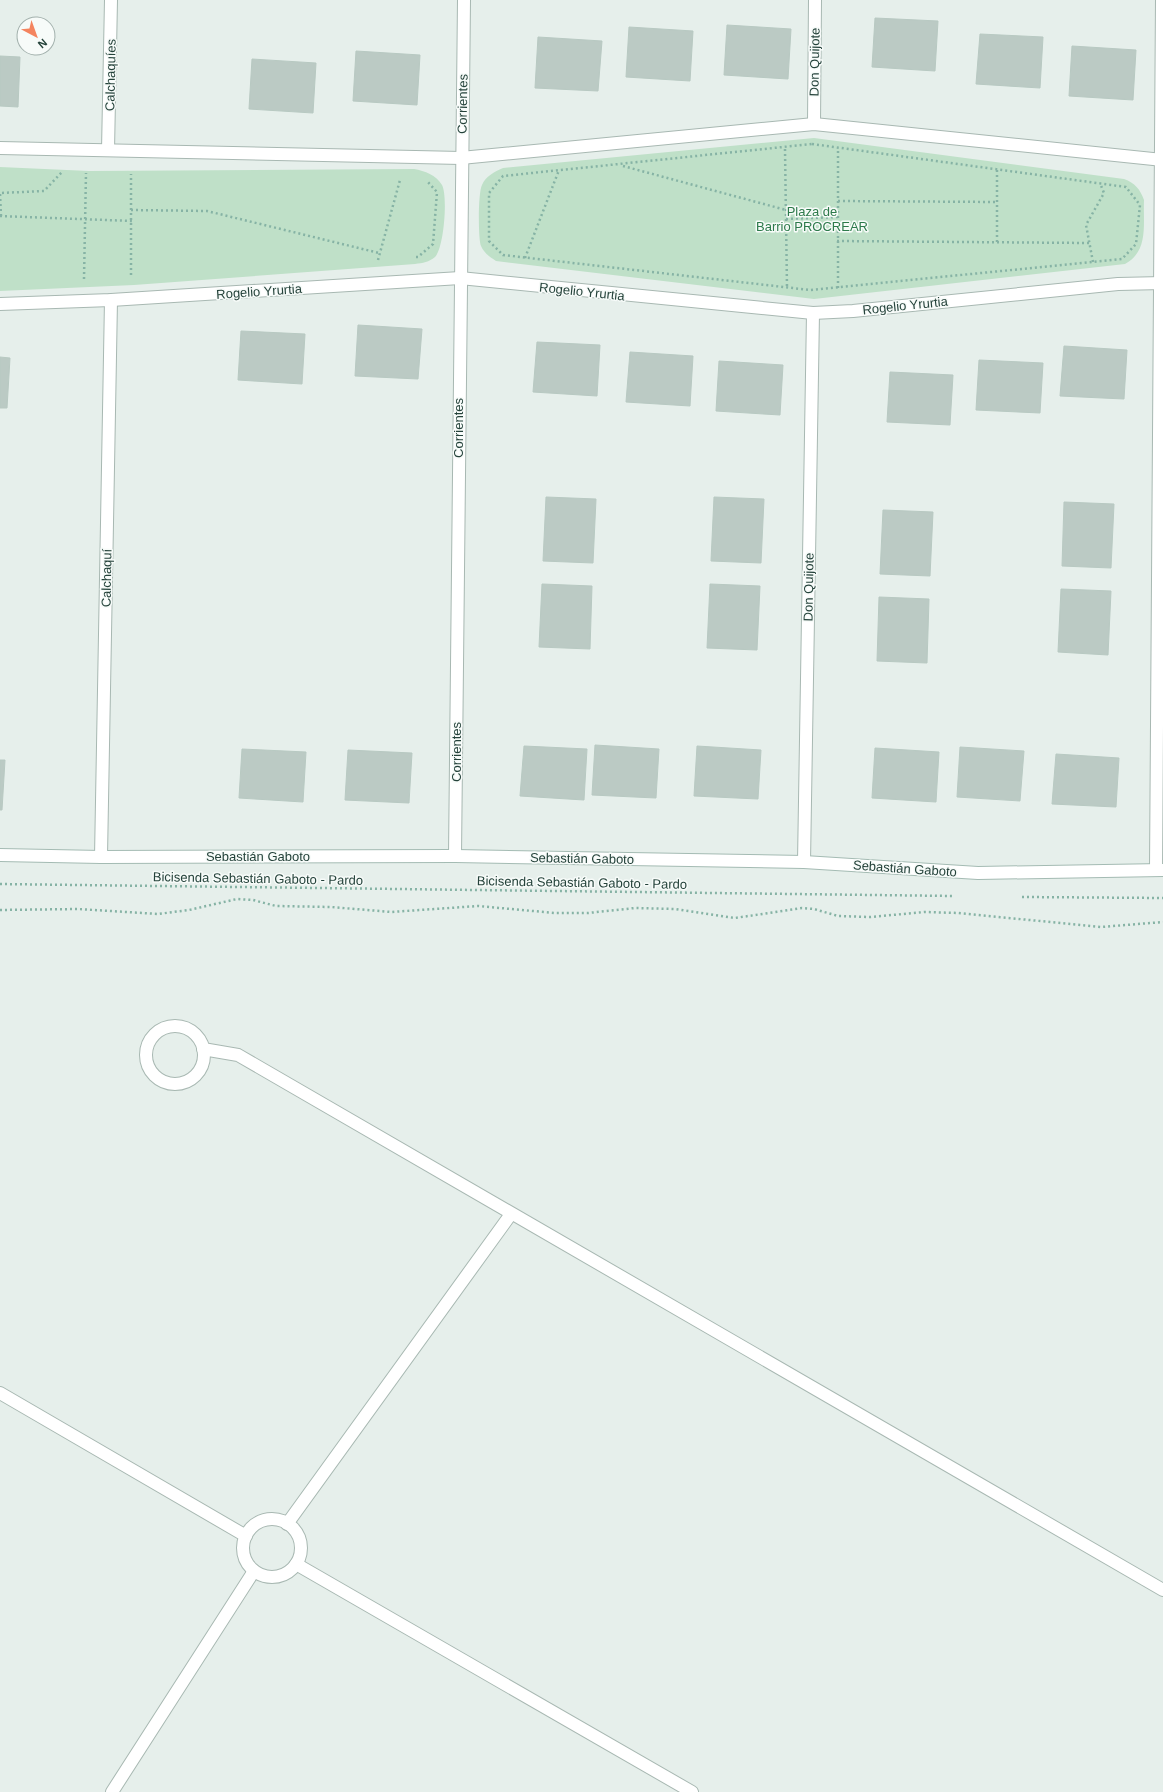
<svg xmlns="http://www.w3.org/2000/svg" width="1163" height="1792" font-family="Arial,sans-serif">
	<rect width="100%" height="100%" fill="#e6efeb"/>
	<g fill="#bfe0c8">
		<path d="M814 138 1124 179C1135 183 1140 189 1144 200 1143 224 1149 251 1125 264L814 299 496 261C490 257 484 253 481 246 478 239 478 192 482 185 486 176 494 172 503 168Z"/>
		<path d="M0 167 89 171 414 169C425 171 436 175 442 185 448 196 444 248 435 257 429 262 423 263 415 264L134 285 0 291Z"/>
	</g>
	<g fill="#bbcac4" stroke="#b8c9c2">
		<polygon points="875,18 938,21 935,71 872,67"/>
		<polygon points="727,25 791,29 788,79 724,75"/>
		<polygon points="629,27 693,31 690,81 626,77"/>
		<polygon points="980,34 1043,37 1040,88 976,84"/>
		<polygon points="538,37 602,41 598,91 535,88"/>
		<polygon points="1072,46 1136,50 1133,100 1069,96"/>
		<polygon points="356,51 420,55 417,105 353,101"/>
		<polygon points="0,56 20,57 18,107 0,106"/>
		<polygon points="252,59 316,63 313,113 249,109"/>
		<polygon points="358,325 422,329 418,379 355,376"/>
		<polygon points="241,331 305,334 302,384 238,380"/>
		<polygon points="537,342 600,345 597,396 533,392"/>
		<polygon points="1064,346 1127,350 1124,399 1060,396"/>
		<polygon points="630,352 693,356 690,406 626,402"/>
		<polygon points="0,357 10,358 7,408 0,408"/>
		<polygon points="979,360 1043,363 1040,413 976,410"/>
		<polygon points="719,361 783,365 780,415 716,411"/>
		<polygon points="890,372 953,375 950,425 887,422"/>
		<polygon points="546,497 596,499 593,563 543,561"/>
		<polygon points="714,497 764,499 761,563 711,561"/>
		<polygon points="1064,502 1114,504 1111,568 1062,566"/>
		<polygon points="883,510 933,512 930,576 880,574"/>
		<polygon points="542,584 592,586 590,649 539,647"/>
		<polygon points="710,584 760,586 757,650 707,648"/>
		<polygon points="1061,589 1111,591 1108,655 1058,652"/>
		<polygon points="879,597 929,599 927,663 877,661"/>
		<polygon points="595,745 659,749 656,798 592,795"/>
		<polygon points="524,746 587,749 584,800 520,796"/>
		<polygon points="697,746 761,750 758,799 694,796"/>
		<polygon points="960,747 1024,751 1020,801 957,797"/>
		<polygon points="875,748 939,752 936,802 872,798"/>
		<polygon points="242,749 306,752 303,802 239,798"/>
		<polygon points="348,750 412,753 409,803 345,800"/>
		<polygon points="1056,754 1119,758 1116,807 1052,804"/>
		<polygon points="0,760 5,760 2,810 0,810"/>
	</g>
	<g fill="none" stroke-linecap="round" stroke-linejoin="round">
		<defs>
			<g id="street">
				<polyline points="814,124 815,0"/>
				<polyline points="0,148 461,158 814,124 1163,160"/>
				<polyline points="108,150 111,0"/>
				<polyline points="0,304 111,300 460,278 813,313 853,311 1118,284 1163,283"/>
				<polyline points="455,856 464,0"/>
				<polyline points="101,857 111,300"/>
				<polyline points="804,862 813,313"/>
				<polyline points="1156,870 1162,0"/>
				<circle cx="175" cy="1055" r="29"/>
				<polyline points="203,1049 238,1055 1163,1590"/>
				<polyline points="0,1393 246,1536"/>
				<circle cx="272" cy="1548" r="29"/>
				<polyline points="287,1524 511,1214"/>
				<polyline points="296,1564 692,1792"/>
				<polyline points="112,1792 254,1571"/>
			</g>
			<polyline id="secondary" points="0,855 101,857 455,856 804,862 978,873 1163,870"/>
		</defs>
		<use href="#street" stroke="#a8b8b2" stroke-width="14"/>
		<use href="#secondary" stroke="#a4bbb3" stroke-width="14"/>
		<g stroke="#86b3a5" stroke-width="2.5" stroke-dasharray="2 3" stroke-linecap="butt">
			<polygon points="812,144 1126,187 1140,205 1136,244 1122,259 810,290 503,255 489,241 489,193 503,176"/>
			<polyline points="785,149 787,288"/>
			<polyline points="623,166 786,210"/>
			<polyline points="838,201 998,202"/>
			<polyline points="131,210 207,211 379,253"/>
			<polyline points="0,216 132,221"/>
			<polyline points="1,216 0,193 44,191 62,172"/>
			<polyline points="786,219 838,217"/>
			<polyline points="837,241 1089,243"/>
			<polyline points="997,242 997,169"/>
			<polyline points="416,257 418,257 433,244 437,192 427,181"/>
			<polyline points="525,258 559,170"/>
			<polyline points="378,260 400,180"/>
			<polyline points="1093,262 1086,225 1104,193 1100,183"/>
			<polyline points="131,275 131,174"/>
			<polyline points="84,279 86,173"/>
			<polyline points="838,288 838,148"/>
			<polyline points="0,884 953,896"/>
			<polyline points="1022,897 1163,898"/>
			<polyline points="0,910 78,909 158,914 189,910 237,899 253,900 276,906 331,907 391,912 478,906 555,913 588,913 635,908 675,909 735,918 802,908 814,909 838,916 870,917 925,912 958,913 1101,927 1163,922"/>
		</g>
		<use href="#street" stroke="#fff" stroke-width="12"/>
		<use href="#secondary" stroke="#fff" stroke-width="12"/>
	</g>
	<g text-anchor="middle" stroke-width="3" stroke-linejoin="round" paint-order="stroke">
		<g font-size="13" fill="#24423a" stroke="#f7fbf9">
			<text transform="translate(814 62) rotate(-89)" y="5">Don Quijote</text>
			<text transform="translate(110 75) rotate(-89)" y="5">Calchaquíes</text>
			<text transform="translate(462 104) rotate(-89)" y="5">Corrientes</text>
			<text transform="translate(259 291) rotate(-4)" y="5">Rogelio Yrurtia</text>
			<text transform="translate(582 291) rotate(6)" y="5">Rogelio Yrurtia</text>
			<text transform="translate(905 305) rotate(-6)" y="5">Rogelio Yrurtia</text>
			<text transform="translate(458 428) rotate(-90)" y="5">Corrientes</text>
			<text transform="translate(106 578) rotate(-89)" y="5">Calchaquí</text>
			<text transform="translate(808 587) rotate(-89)" y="5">Don Quijote</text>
			<text transform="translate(456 752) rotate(-90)" y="5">Corrientes</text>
			<text x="258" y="861">Sebastián Gaboto</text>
			<text transform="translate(582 858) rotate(1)" y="5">Sebastián Gaboto</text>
			<text transform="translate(905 868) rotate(4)" y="5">Sebastián Gaboto</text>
			<text transform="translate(258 878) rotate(1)" y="5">Bicisenda Sebastián Gaboto - Pardo</text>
			<text transform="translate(582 882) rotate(1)" y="5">Bicisenda Sebastián Gaboto - Pardo</text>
		</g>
		<g font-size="13" fill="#2d7a4b" stroke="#f7fbf9">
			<text x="812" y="216">Plaza de<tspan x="812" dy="15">Barrio PROCREAR</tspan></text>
		</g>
	</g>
	<g transform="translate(36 36) rotate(139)"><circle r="19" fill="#f7fbf9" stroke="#a3b1ad"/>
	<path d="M0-3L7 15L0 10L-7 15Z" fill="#f4845f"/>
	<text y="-6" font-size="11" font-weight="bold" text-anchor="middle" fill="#24423a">N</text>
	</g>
</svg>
